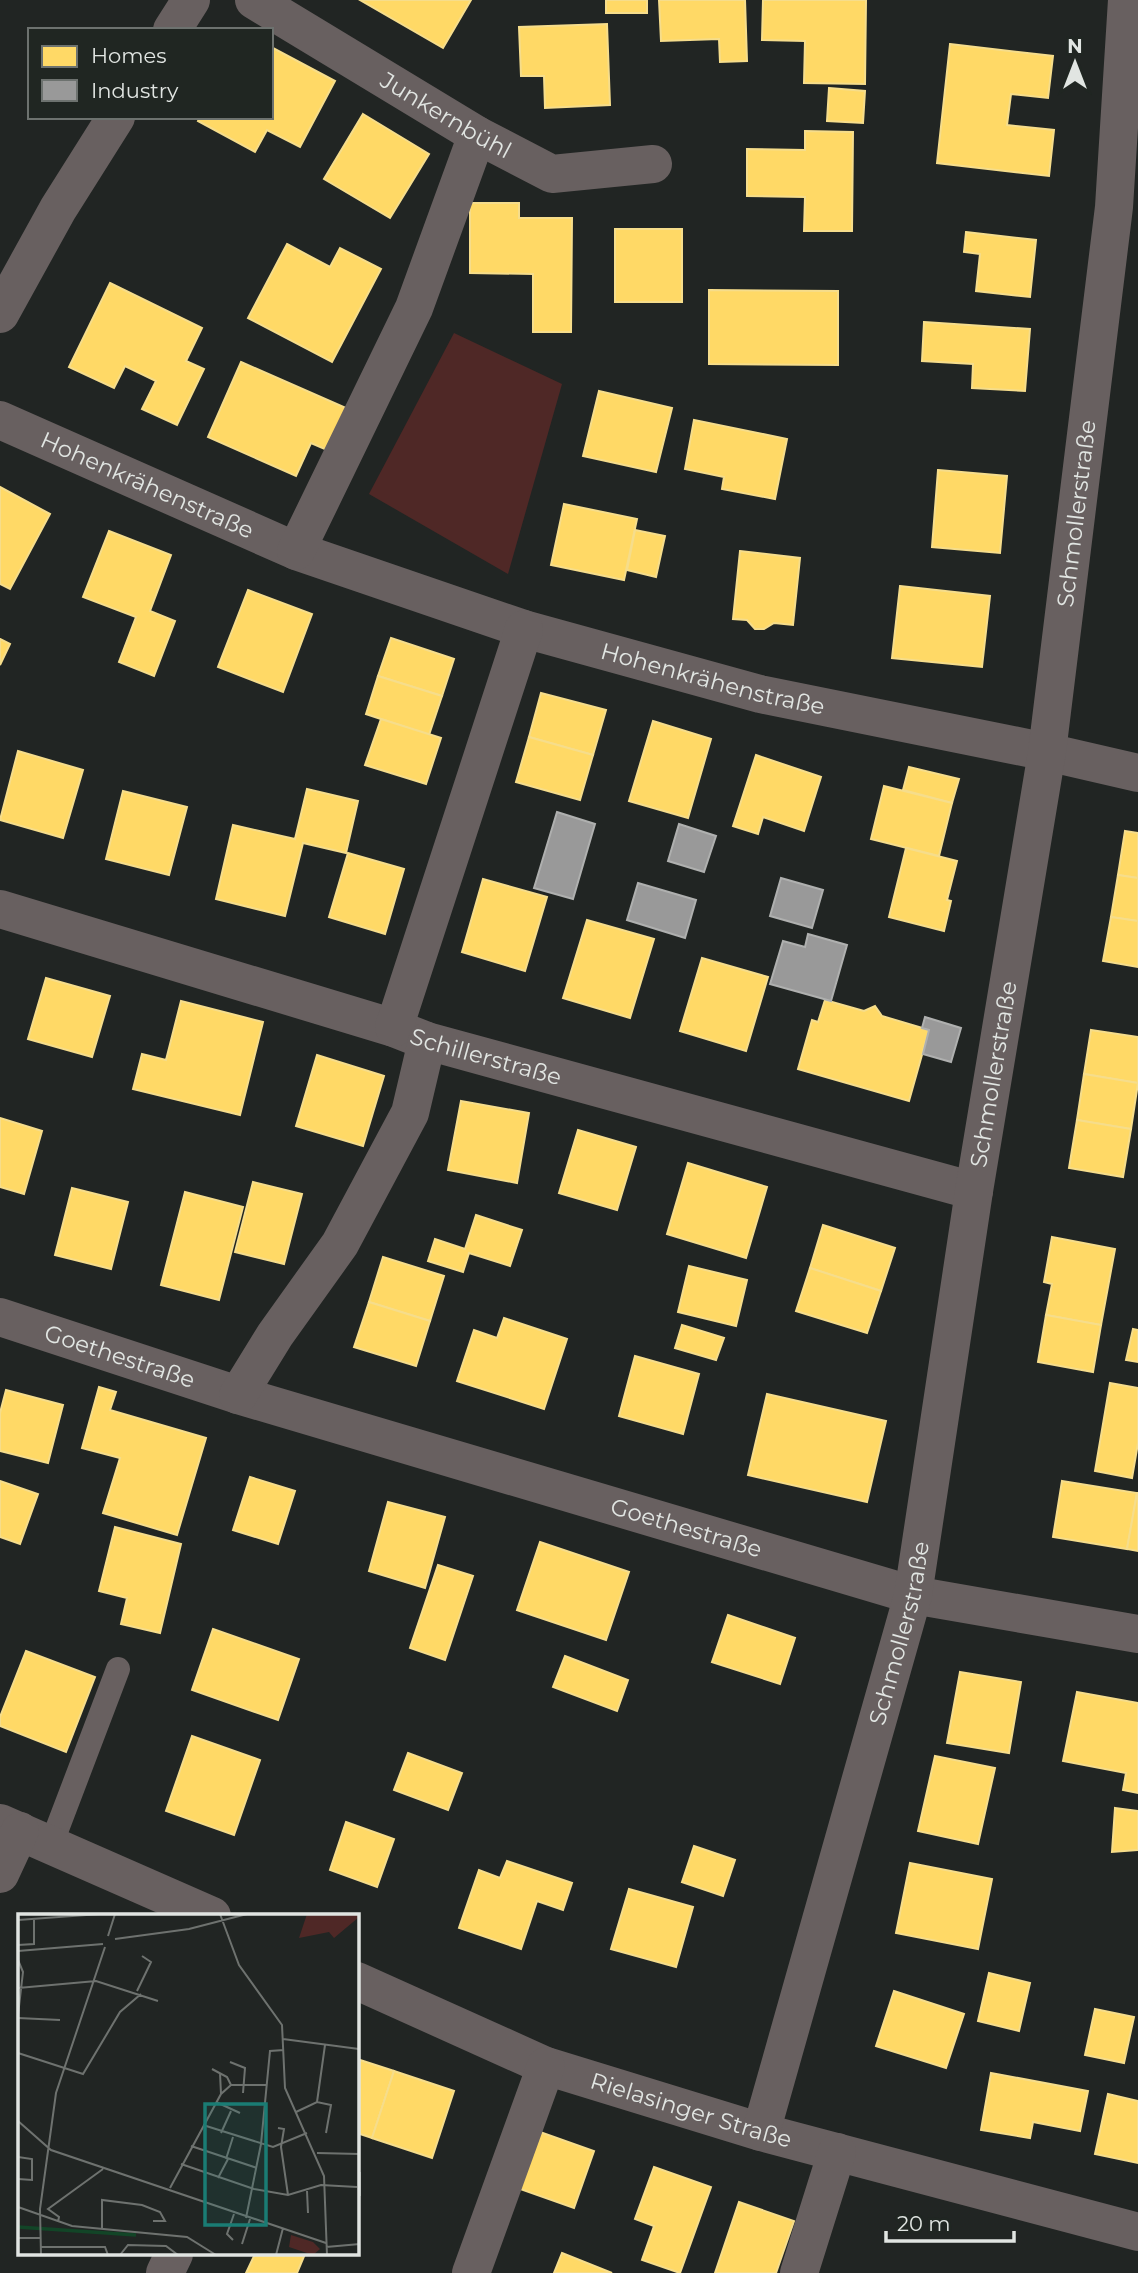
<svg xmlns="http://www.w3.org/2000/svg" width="1138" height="2273" font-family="Montserrat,sans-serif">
	<rect width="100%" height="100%" fill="#212523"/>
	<polygon fill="#4f2826" points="454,333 562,384 508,574 369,494"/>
	<g fill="#ffd966" stroke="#f6dd8b" stroke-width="2">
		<polygon points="360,0 471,0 443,48"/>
		<rect x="606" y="0" width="41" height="13"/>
		<polygon points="659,0 745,0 747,61 720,62 719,39 661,41"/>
		<polygon points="763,0 866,0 865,84 804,83 805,41 762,40"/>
		<polygon points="607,24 610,105 545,108 544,76 521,76 519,27"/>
		<polygon points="950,44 1053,56 1048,98 1011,94 1007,125 1054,130 1049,176 937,163"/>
		<polygon points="271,47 335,81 300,147 267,130 255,152 198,121 200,117 271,117"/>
		<polygon points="829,88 865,91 863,123 827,121"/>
		<polygon points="363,114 429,154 390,218 324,179"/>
		<polygon points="805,131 853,132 852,231 804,231 805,197 747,196 747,149 805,150"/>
		<polygon points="470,203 519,203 519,218 572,218 571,332 533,332 533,274 470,273"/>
		<rect x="615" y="229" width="67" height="73"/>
		<polygon points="966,232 1036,240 1030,297 976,291 980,254 964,252"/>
		<polygon points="287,244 330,267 340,248 381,269 332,362 248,318"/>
		<polygon points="110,283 202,328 186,361 204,369 177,425 142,409 156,381 125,366 114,388 69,367"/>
		<polygon points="709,290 838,291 838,365 709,364"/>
		<polygon points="924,322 1030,329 1025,391 972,388 973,364 922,361"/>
		<polygon points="241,362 346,408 327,450 311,443 296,476 208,437"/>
		<polygon points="599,391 672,408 656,472 583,456"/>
		<polygon points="694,420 787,439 775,499 722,489 724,477 685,469"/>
		<polygon points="938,470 1007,476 1000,553 932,547"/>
		<polygon points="0,487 50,514 10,589 0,584"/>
		<polygon points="564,504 637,519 624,580 551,565"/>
		<polygon points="635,530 665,536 656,577 627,570"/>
		<polygon points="109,531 171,555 150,611 175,621 154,676 119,662 136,617 83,597"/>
		<polygon points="740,551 800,558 793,625 774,623 764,629 755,629 747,620 733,619"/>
		<polygon points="900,586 990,596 982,667 892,658"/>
		<polygon points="248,590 312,614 283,692 218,667"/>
		<polygon points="391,638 454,659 442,696 378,676"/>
		<polygon points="0,639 10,644 0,665"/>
		<polygon points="378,676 442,696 429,735 366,714"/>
		<polygon points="541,693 606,710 593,755 529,737"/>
		<polygon points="381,719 441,738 426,784 365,765"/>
		<polygon points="653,721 711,739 688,818 629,801"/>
		<polygon points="529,737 593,755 580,800 516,782"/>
		<polygon points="18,751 83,770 63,838 0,820"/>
		<polygon points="756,755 821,777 804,831 763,817 758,834 733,826"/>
		<polygon points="909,767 959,779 952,803 903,790"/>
		<polygon points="884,786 952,803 939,856 871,839"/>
		<polygon points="307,789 358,801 346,853 303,843 285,916 216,899 233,825 295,839"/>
		<polygon points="123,791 187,807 169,875 106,859"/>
		<polygon points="1125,831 1138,833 1138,878 1118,875"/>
		<polygon points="906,848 957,861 947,900 951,901 944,931 889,917"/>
		<polygon points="348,853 404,869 385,934 329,917"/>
		<polygon points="1118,875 1138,878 1138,921 1111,917"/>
		<polygon points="483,879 547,897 525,971 462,952"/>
		<polygon points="1111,917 1138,921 1138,967 1103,961"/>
		<polygon points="587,920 654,939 630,1018 563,998"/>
		<polygon points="702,958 768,977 746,1051 680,1031"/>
		<polygon points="46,978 110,996 92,1057 28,1039"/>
		<polygon points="825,1000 864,1011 875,1006 882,1016 929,1030 909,1101 798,1069 812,1020 818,1022"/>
		<polygon points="181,1001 263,1022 240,1115 133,1089 142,1054 166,1060"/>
		<polygon points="1091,1030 1138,1037 1138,1083 1084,1074"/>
		<polygon points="317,1055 384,1076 363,1146 296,1126"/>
		<polygon points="1084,1074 1138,1083 1131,1129 1077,1120"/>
		<polygon points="461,1101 529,1113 517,1183 448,1170"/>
		<polygon points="0,1118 42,1131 24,1194 0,1187"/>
		<polygon points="1077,1120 1131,1129 1123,1177 1069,1168"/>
		<polygon points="578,1130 636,1147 617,1210 559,1193"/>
		<polygon points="688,1163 767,1187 746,1258 667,1234"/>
		<polygon points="253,1182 302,1194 284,1264 235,1252"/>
		<polygon points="72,1188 128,1202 111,1269 55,1255"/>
		<polygon points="185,1192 243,1207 219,1300 161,1285"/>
		<polygon points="476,1215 522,1230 510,1266 469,1253 463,1272 428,1261 435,1239 465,1249"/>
		<polygon points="823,1225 895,1248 881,1291 810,1268"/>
		<polygon points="1052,1237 1115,1249 1101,1325 1046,1315 1052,1284 1044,1282"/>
		<polygon points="383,1257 444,1276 430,1321 369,1302"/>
		<polygon points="689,1266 747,1280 736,1326 678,1312"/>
		<polygon points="810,1268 881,1291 867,1333 796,1311"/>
		<polygon points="369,1302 430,1321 416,1366 354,1347"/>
		<polygon points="1046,1315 1101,1325 1093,1372 1038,1362"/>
		<polygon points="504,1318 567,1339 544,1409 457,1381 474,1330 497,1338"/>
		<polygon points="682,1325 724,1338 716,1360 675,1348"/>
		<polygon points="1133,1329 1138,1330 1138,1362 1126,1360"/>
		<polygon points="635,1356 699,1374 683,1434 619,1416"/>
		<polygon points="1110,1383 1138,1388 1138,1443 1132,1478 1095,1471"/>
		<polygon points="99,1387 116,1392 110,1410 206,1438 177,1535 103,1513 120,1458 82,1448"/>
		<polygon points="6,1390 63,1405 48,1463 0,1451 0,1413"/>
		<polygon points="767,1394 886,1421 867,1502 748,1475"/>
		<polygon points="250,1477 295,1491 278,1544 233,1530"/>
		<polygon points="0,1481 38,1494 20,1544 0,1537"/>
		<polygon points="1062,1481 1137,1493 1127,1549 1053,1537"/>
		<polygon points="1137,1493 1138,1493 1138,1551 1127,1549"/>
		<polygon points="388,1502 445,1517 425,1588 369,1571"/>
		<polygon points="115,1527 181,1544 160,1633 121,1624 127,1598 99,1591"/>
		<polygon points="540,1542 629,1572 606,1640 517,1610"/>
		<polygon points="438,1565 473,1576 445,1660 410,1648"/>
		<polygon points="728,1615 795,1638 780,1684 712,1662"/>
		<polygon points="213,1629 299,1659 278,1720 192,1690"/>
		<polygon points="26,1651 95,1677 66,1752 0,1726 0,1717"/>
		<polygon points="565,1656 628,1680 617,1711 553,1687"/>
		<polygon points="960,1672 1021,1682 1009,1753 947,1743"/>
		<polygon points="1077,1692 1138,1703 1138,1793 1123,1790 1126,1773 1063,1761"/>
		<polygon points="192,1736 260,1760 234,1835 166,1811"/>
		<polygon points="408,1753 462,1773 448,1810 394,1790"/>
		<polygon points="935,1756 995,1768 978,1844 918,1831"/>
		<polygon points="1115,1808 1138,1811 1138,1850 1112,1852"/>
		<polygon points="346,1822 394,1839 377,1887 330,1870"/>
		<polygon points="694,1846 735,1860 723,1896 682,1882"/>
		<polygon points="507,1861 572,1883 563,1910 537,1901 521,1949 459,1928 479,1870 500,1878"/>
		<polygon points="910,1863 992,1879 978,1949 896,1933"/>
		<polygon points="629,1889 693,1907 676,1967 611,1949"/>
		<polygon points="989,1973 1030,1983 1019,2031 978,2021"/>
		<polygon points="894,1991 964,2014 946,2068 876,2046"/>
		<polygon points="1095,2009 1134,2017 1124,2063 1085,2055"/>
		<polygon points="357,2059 394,2071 372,2138 357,2133"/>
		<polygon points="394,2071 454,2091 432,2158 372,2138"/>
		<polygon points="991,2073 1088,2091 1080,2131 1033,2122 1030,2138 981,2130"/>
		<polygon points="1108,2094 1138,2101 1138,2163 1095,2154"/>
		<polygon points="540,2132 594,2151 574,2208 520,2189"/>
		<polygon points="654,2167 711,2187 680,2273 642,2260 654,2226 635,2219"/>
		<polygon points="739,2202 794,2221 776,2273 715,2273"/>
		<polygon points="562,2253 612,2273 554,2273"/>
		<polygon points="255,2254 305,2254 297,2273 246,2273"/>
	</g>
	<g fill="#999" stroke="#afb0af" stroke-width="2">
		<polygon points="557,812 595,824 573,899 534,888"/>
		<polygon points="679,824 716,836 704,872 668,861"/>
		<polygon points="781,878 823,890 812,928 770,916"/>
		<polygon points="638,883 696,900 685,938 627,920"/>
		<polygon points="808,934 847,945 831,1001 770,984 783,941 805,947"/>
		<polygon points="925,1017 961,1028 951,1062 923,1054 929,1030 922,1028"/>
	</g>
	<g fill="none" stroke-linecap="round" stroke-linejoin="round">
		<polyline stroke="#686060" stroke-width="24" points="51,1845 118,1669"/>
		<g stroke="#686060" stroke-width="38">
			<path id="s1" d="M254 0 477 135 552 174 653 164"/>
			<polyline points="172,30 191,0"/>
			<polyline points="0,314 58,209 116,117"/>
			<path id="s2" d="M0 420 296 551 524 629 760 694 1047 752 1138 773"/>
			<polyline points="296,551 414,308 477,135"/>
			<path id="s3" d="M0 909 394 1028 427 1041 974 1191"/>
			<polyline points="394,1028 524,629"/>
			<path id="s4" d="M0 1317 238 1395 913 1595 1138 1634"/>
			<polyline points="238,1395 275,1335 340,1244 410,1113 427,1041"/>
			<polyline points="0,1823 212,1916"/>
			<polyline points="0,1874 20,1831"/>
			<path id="s5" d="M357 1981 546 2066 761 2132 1138 2232"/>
			<path id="s6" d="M761 2132 913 1595 974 1191 1047 752 1114 207 1127 0"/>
			<polyline points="165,2273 174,2254"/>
			<polyline points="471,2273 546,2066"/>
			<polyline points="799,2273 837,2152"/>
		</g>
	</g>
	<g text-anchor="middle" stroke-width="7" stroke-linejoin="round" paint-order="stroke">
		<g font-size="23" fill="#e1e5e2" stroke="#202622">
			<text dy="8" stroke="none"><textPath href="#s1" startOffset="224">Junkernbühl</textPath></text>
			<text dy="8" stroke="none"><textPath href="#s2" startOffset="161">Hohenkrähenstraße</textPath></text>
			<text dy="8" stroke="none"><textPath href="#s6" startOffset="1652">Schmollerstraße</textPath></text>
			<text dy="8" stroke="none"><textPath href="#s2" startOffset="760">Hohenkrähenstraße</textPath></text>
			<text dy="8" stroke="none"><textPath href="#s3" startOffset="508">Schillerstraße</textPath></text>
			<text dy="8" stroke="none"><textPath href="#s6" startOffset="1085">Schmollerstraße</textPath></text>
			<text dy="8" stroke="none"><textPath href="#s4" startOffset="126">Goethestraße</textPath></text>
			<text dy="8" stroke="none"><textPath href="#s4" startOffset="718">Goethestraße</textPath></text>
			<text dy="8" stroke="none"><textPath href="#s6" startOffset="518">Schmollerstraße</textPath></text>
			<text dy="8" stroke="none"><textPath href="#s5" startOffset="359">Rielasinger Straße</textPath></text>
		</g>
	</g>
	<g transform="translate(18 1914)">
		<rect width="341" height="341" fill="#212523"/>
		<path d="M289 0H341V3L316 24 311 18 281 24ZM273 321 295 328 302 335 295 341 271 333Z" fill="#4f2826"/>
		<path fill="none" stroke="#124527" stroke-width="3.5" d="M0 313 118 321"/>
		<path fill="none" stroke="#6e726f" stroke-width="2" d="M202 0 221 51 264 111 267 174 306 262 309 341M0 6 82 0M90 22 97 0M97 25 171 15 229 0M0 31 16 30V5M0 37 85 30M0 46 5 58 0 101M0 74 78 67 140 87M119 77 133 48 124 42M0 104 42 106M265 125 341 135M0 139 65 160 102 98 123 80M212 148 227 154 225 179M194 155 209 163 213 171M202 159 203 180M198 188 222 199M299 188 307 131M278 198 299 188 313 191 308 219M0 207 33 236 308 329M185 211 255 233 289 219M260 214 266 215 263 233 270 281M203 219 213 197M173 232 239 254M299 239 342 240M0 243 14 245V266L0 265M208 245 215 223M163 250 236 275 270 281 303 271 339 273M342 258V282M200 264 210 245M152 274 203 180 213 171H248M289 277 290 299M0 293 54 312 169 323 198 341M228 304 243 230 252 137 266 136M40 308 41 303 30 295 85 255M84 315V286L124 291 142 298 147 307H135M0 324H22M215 326 209 320 216 300M224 330 232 305M23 333H87L90 341M308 333 342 330M23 341 22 295 38 179 87 33M102 341 110 331 148 332 160 341M258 341 265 314"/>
		<path fill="#1a7c74" fill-opacity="0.15" stroke="#1a7c74" stroke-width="3.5" d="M187 190H248V311H187Z"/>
		<rect width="341" height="341" fill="none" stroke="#e1e5e2" stroke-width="3.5"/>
	</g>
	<rect x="28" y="28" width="245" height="91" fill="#202622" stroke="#6d726f" stroke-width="2"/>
	<rect x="42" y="46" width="35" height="21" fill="#ffd966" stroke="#6d726f" stroke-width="2"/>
	<text x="91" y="63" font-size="21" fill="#e1e5e2">Homes</text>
	<rect x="42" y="80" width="35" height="21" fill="#999999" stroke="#6d726f" stroke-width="2"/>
	<text x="91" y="98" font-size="21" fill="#e1e5e2">Industry</text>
	<g transform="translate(1075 63)" stroke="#202622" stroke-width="5" paint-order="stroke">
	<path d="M0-5L12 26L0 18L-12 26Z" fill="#e1e5e2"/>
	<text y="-10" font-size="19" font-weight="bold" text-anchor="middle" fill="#e1e5e2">N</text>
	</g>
	<path d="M886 2231v10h128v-10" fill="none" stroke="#e1e5e2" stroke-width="3.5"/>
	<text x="897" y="2231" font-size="21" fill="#e1e5e2" stroke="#202622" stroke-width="5" paint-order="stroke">20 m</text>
</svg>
